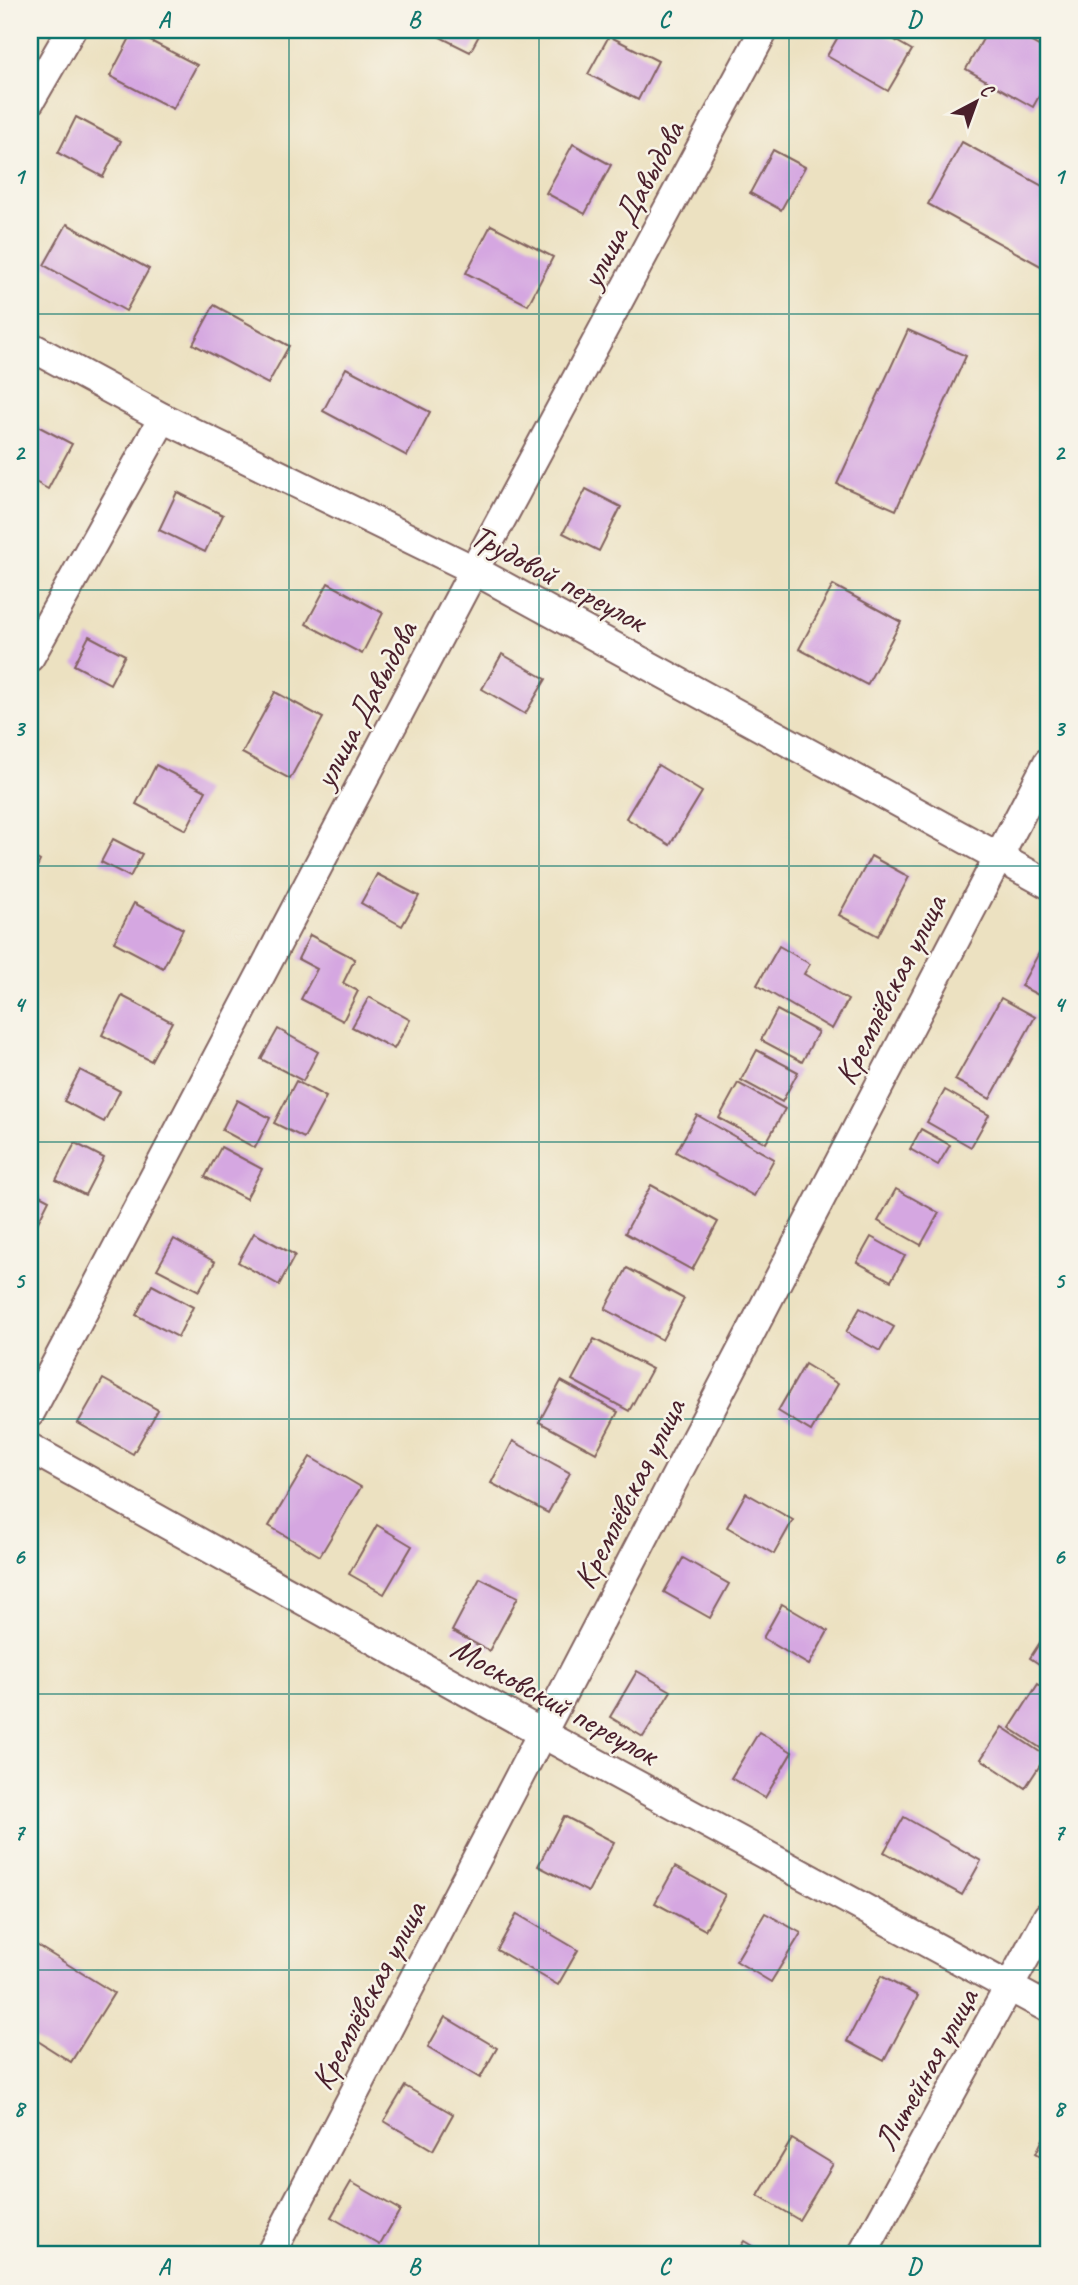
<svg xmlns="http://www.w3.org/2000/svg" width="1078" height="2285" font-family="Caveat,sans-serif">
	<rect width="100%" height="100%" fill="#f7f3e8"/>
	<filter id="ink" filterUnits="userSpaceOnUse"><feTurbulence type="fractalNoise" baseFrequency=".0143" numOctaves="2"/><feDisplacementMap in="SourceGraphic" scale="14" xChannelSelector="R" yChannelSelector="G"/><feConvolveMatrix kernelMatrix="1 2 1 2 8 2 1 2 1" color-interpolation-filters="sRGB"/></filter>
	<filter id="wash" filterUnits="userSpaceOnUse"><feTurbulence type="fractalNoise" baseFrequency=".00686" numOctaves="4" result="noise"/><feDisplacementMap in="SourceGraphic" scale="28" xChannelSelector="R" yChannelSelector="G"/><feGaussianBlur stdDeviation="1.57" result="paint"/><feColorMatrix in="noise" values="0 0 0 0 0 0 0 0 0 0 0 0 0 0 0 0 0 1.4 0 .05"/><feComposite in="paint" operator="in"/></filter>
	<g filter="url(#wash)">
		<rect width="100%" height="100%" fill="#ece1c1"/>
		<g id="blocks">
			<g fill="#d5a7e1">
				<polygon points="426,30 482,30 470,52"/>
				<polygon points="842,30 877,30 912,50 888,91 827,56"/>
				<polygon points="988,30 1010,30 1048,51 1048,80 1033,107 966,69"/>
				<polygon points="133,32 197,65 173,109 110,76"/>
				<polygon points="609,36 658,61 638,100 588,74"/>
				<polygon points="76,117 121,141 103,177 58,153"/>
				<polygon points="962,142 1048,189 1048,270 928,204"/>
				<polygon points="573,144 611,165 585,214 546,193"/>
				<polygon points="773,150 805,167 781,210 750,193"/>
				<polygon points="67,224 149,269 126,311 44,265"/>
				<polygon points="491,225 553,257 528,305 466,273"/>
				<polygon points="214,305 289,346 268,384 193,344"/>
				<polygon points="908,330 966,356 896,510 837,484"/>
				<polygon points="346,368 430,412 407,456 323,411"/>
				<polygon points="30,422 72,444 48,489 30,479"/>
				<polygon points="586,489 621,507 599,551 563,533"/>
				<polygon points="177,492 223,515 205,552 159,530"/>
				<polygon points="328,583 383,613 362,654 306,624"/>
				<polygon points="833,585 901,622 867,685 799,649"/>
				<polygon points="89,636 125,655 110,684 74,665"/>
				<polygon points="502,654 546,679 525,714 482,689"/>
				<polygon points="275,692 323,718 290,779 242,753"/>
				<polygon points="156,765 206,791 186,830 136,804"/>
				<polygon points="658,765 702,792 670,845 626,818"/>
				<polygon points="113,839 142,854 130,877 101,862"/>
				<polygon points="30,855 40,861 30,881"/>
				<polygon points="871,856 909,877 878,936 839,915"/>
				<polygon points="377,874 419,896 402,926 361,903"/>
				<polygon points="134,903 183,929 163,968 114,942"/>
				<polygon points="310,935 355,959 343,983 358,991 343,1021 301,999 317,969 298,959"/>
				<polygon points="779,946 810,964 804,974 848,1000 832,1029 757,985"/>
				<polygon points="1040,951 1048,955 1048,1000 1021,986"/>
				<polygon points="122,996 172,1022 151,1061 102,1035"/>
				<polygon points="369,997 410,1020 394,1049 352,1027"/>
				<polygon points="1001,998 1035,1017 990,1099 955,1080"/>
				<polygon points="777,1010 818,1032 802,1062 761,1040"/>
				<polygon points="278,1029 318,1052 303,1081 261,1059"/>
				<polygon points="757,1050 798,1072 782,1102 741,1080"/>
				<polygon points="80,1070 120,1091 104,1122 64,1101"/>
				<polygon points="296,1081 326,1097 304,1138 274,1123"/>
				<polygon points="738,1083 785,1109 766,1143 719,1118"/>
				<polygon points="945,1090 989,1115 971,1147 927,1122"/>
				<polygon points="237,1100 270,1118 255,1148 222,1130"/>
				<polygon points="697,1115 774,1159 754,1196 676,1152"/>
				<polygon points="921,1129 950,1145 938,1165 910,1149"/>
				<polygon points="75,1143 104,1158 85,1195 56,1180"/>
				<polygon points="221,1147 262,1169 246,1199 205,1177"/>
				<polygon points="651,1185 718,1222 692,1270 625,1233"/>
				<polygon points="896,1189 939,1213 921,1245 878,1221"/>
				<polygon points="30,1190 49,1200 30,1238"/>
				<polygon points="254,1233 295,1255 279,1285 238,1262"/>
				<polygon points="871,1237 905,1256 891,1281 857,1262"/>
				<polygon points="174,1239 215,1262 199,1291 157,1269"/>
				<polygon points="627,1268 684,1299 662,1340 605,1309"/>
				<polygon points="152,1285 193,1307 178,1337 136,1315"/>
				<polygon points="860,1308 894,1327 880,1351 846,1332"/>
				<polygon points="594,1339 652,1369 629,1411 572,1380"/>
				<polygon points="805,1364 838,1384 811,1431 778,1411"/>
				<polygon points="103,1379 158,1410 133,1454 78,1423"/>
				<polygon points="561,1381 618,1412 596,1453 539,1422"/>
				<polygon points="513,1441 570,1473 548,1513 491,1483"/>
				<polygon points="310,1457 361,1487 320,1556 269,1526"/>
				<polygon points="746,1493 793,1520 774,1554 727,1527"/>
				<polygon points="377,1525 412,1546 384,1594 349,1574"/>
				<polygon points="683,1558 729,1584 710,1618 664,1592"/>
				<polygon points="480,1578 518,1597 489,1651 452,1631"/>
				<polygon points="782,1604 828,1631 809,1665 763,1638"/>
				<polygon points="1048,1630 1048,1670 1030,1658"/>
				<polygon points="637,1671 671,1691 643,1737 610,1717"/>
				<polygon points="1038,1684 1048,1691 1048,1739 1042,1749 1010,1728"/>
				<polygon points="1002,1727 1046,1756 1025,1788 981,1759"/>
				<polygon points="759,1732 792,1752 765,1798 731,1778"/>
				<polygon points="564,1816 614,1842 588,1892 538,1866"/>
				<polygon points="904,1817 981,1861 962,1895 884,1852"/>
				<polygon points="675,1867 725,1895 705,1930 655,1903"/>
				<polygon points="765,1913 801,1933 771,1982 736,1961"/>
				<polygon points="517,1914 578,1950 558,1985 497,1950"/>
				<polygon points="30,1941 114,1993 71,2062 30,2036"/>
				<polygon points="881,1976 918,1996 884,2061 847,2041"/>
				<polygon points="445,2017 497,2048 480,2078 428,2047"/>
				<polygon points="405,2086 453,2114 433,2150 384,2121"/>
				<polygon points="1048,2129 1048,2160 1036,2153"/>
				<polygon points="792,2139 833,2164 799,2220 758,2196"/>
				<polygon points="351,2182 400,2210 380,2245 331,2217"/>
				<polygon points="744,2241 767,2255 735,2255"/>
			</g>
		</g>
	</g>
	<g filter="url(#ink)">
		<use href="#blocks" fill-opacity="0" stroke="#836360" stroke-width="2"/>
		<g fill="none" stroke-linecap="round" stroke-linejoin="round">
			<defs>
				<g id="street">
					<polyline points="30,101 71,30"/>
					<polyline points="30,346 163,418 474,570 1048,884"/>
					<polyline points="30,657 163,418"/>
					<polyline points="30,1413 474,570 764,30"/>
					<polyline points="30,1448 543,1734 1048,2008"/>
					<polyline points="270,2255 1048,762"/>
					<polyline points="862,2255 1048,1916"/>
				</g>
			</defs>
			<use href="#street" stroke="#836360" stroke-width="32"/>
			<use href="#street" stroke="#fff" stroke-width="28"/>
		</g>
	</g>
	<path fill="none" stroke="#0f766e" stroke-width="2" stroke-opacity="0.55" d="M289 30V2255M539 30V2255M789 30V2255M30 314H1048M30 590H1048M30 866H1048M30 1142H1048M30 1419H1048M30 1694H1048M30 1970H1048"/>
	<g text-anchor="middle" stroke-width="5" stroke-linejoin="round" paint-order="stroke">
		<g font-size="33" fill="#4a1f2b" stroke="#f7f3e8">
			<text transform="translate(631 204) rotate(-62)" y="12">улица Давыдова</text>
			<text transform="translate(559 577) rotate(28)" y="12">Трудовой переулок</text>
			<text transform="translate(364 704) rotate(-62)" y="12">улица Давыдова</text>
			<text transform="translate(889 989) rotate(-63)" y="12">Кремлёвская улица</text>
			<text transform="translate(628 1493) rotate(-63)" y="12">Кремлёвская улица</text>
			<text transform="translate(555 1700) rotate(29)" y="12">Московский переулок</text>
			<text transform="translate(367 1995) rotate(-62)" y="12">Кремлёвская улица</text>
			<text transform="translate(925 2069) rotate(-61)" y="12">Литейная улица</text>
		</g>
	</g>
	<rect width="1078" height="2285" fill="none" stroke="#f7f3e8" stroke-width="77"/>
	<g transform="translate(976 102) rotate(41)" stroke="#f7f3e8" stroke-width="5" paint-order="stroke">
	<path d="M0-5L12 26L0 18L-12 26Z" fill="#4a1f2b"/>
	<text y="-10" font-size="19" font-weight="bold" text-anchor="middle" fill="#4a1f2b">С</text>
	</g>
	<rect x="38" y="38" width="1002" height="2208" fill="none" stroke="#0f766e" stroke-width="2.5"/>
	<g font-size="23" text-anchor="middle" font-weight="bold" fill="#0f766e">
		<text x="164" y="27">A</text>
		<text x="414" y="27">B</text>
		<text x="664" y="27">C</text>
		<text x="914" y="27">D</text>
		<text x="19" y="184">1</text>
		<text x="1059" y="184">1</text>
		<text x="19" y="460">2</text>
		<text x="1059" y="460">2</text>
		<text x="19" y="736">3</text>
		<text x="1059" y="736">3</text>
		<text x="19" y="1012">4</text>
		<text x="1059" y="1012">4</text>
		<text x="19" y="1288">5</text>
		<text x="1059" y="1288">5</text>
		<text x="19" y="1564">6</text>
		<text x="1059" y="1564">6</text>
		<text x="19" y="1840">7</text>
		<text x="1059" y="1840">7</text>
		<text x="19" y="2116">8</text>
		<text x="1059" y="2116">8</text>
		<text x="164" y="2274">A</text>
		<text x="414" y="2274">B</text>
		<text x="664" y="2274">C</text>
		<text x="914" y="2274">D</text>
	</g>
</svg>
